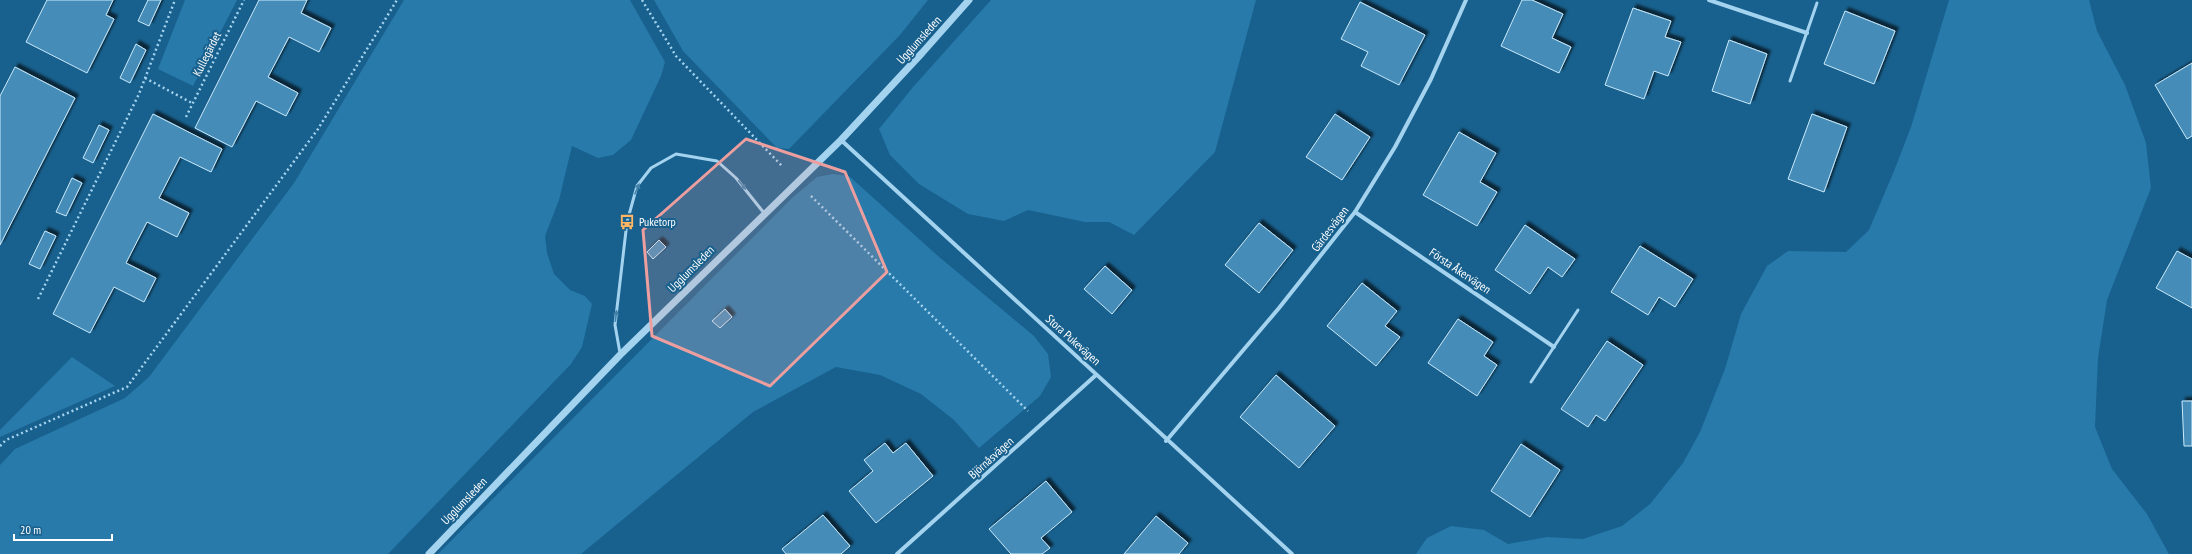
<svg xmlns="http://www.w3.org/2000/svg" width="2192" height="554" font-family="'PT Sans Narrow',sans-serif">
	<defs>
		<filter id="shadow"><feDropShadow dx="3.5" dy="-3.5" stdDeviation="1" flood-color="#0009"/></filter>
	</defs>
	<rect width="100%" height="100%" fill="#18608d"/>
	<g fill="#277aaa">
		<polygon points="185,0 237,0 193,86 158,69"/>
		<polygon points="404,0 630,0 665,62 661,76 631,140 613,155 598,158 572,146 559,200 545,236 547,253 554,274 570,290 585,296 592,304 582,347 571,364 388,554 0,554 0,465 15,449 125,398 149,377 294,183"/>
		<polygon points="654,0 928,0 900,35 789,149 777,148 683,51"/>
		<polygon points="991,0 1256,0 1215,152 1134,235 1109,222 1085,222 1028,210 1004,221 968,214 919,184 890,155 879,129 913,87"/>
		<polygon points="1949,0 2089,0 2097,31 2125,85 2146,143 2151,188 2107,300 2098,358 2095,427 2112,469 2147,514 2169,554 1416,554 1427,538 1451,526 1484,530 1508,544 1547,537 1583,539 1622,526 1650,504 1683,463 1700,432 1725,369 1741,314 1767,266 1788,251 1846,252 1869,230 1894,171 1911,127"/>
		<polygon points="833,174 849,176 938,256 1034,336 1048,354 1051,377 1040,396 979,448 954,420 921,394 880,375 836,367 753,412 581,554 438,554 792,198 817,177"/>
		<polygon points="72,357 115,386 0,437 0,430"/>
	</g>
	<g fill="#448db8" stroke="#c9e9fb" filter="url(#shadow)">
		<polygon points="47,0 113,0 106,15 114,19 87,73 26,42"/>
		<polygon points="148,0 161,0 149,26 138,21"/>
		<polygon points="259,0 307,0 301,13 331,28 319,52 289,37 268,77 298,93 286,116 256,101 232,147 195,128"/>
		<polygon points="1522,0 1532,0 1563,14 1552,38 1571,47 1559,73 1501,46"/>
		<polygon points="1360,2 1425,35 1399,85 1361,66 1368,52 1341,39"/>
		<polygon points="1633,8 1671,21 1665,37 1681,42 1668,76 1654,71 1644,99 1605,85"/>
		<polygon points="1845,11 1895,31 1874,84 1824,64"/>
		<polygon points="1729,40 1767,54 1750,104 1712,91"/>
		<polygon points="136,44 146,50 130,83 120,78"/>
		<polygon points="2192,63 2192,136 2187,139 2155,85"/>
		<polygon points="15,67 75,98 0,245 0,96"/>
		<polygon points="153,114 222,149 211,172 180,157 159,198 189,213 177,237 147,222 126,263 156,278 144,302 114,287 90,333 53,314"/>
		<polygon points="1335,114 1370,137 1342,180 1306,157"/>
		<polygon points="1812,114 1847,127 1824,192 1788,179"/>
		<polygon points="99,125 109,130 93,163 83,158"/>
		<polygon points="1459,132 1496,153 1480,182 1497,192 1477,226 1423,195"/>
		<polygon points="72,178 82,183 66,216 56,212"/>
		<polygon points="1259,223 1293,250 1259,293 1225,265"/>
		<polygon points="1525,225 1575,259 1562,277 1548,267 1530,294 1495,270"/>
		<polygon points="45,231 56,236 40,269 29,264"/>
		<polygon points="659,240 666,247 653,259 647,252"/>
		<polygon points="1640,246 1693,279 1675,307 1659,297 1648,315 1611,292"/>
		<polygon points="2177,251 2192,259 2192,308 2156,288"/>
		<polygon points="1105,266 1132,290 1112,314 1084,289"/>
		<polygon points="1362,283 1397,311 1385,326 1400,337 1376,366 1327,326"/>
		<polygon points="725,309 732,317 720,328 712,321"/>
		<polygon points="1458,319 1493,342 1484,356 1497,365 1477,396 1428,363"/>
		<polygon points="1607,341 1643,365 1605,421 1596,415 1588,427 1561,409"/>
		<polygon points="1276,375 1335,426 1299,468 1240,417"/>
		<polygon points="2182,401 2192,401 2192,446 2184,446"/>
		<polygon points="885,443 893,453 906,443 933,476 876,523 849,491 873,471 864,460"/>
		<polygon points="1521,444 1560,470 1530,517 1491,491"/>
		<polygon points="1046,481 1072,512 1041,538 1050,548 1042,554 1011,554 989,529"/>
		<polygon points="823,515 850,546 841,554 786,554 782,549"/>
		<polygon points="1156,516 1188,543 1179,554 1124,554"/>
	</g>
	<g fill="none" stroke-linecap="round" stroke-linejoin="round">
		<g stroke="#a3d3ef" stroke-width="2.5" stroke-dasharray="2 3" stroke-linecap="butt">
			<polyline points="642,0 676,56 783,167"/>
			<polyline points="145,78 192,103"/>
			<polyline points="186,117 244,0"/>
			<polyline points="811,196 1028,411"/>
			<polyline points="38,299 139,94 175,0"/>
			<polyline points="0,446 6,440 127,387 318,129 397,0"/>
		</g>
		<g stroke="#a3d3ef" stroke-width="3">
			<polyline points="1790,81 1817,3"/>
			<polyline points="620,353 615,325 627,222 637,186 651,168 676,154 717,161 736,178 764,213"/>
			<polyline points="1531,382 1578,310"/>
		</g>
		<g stroke="#a3d3ef" stroke-width="4">
			<polyline points="1709,0 1807,33"/>
			<polyline points="841,140 1292,554"/>
			<polyline points="1355,212 1554,347"/>
			<polyline points="1166,441 1279,308 1355,212 1395,147 1431,79 1466,0"/>
			<polyline points="897,554 1096,375"/>
		</g>
		<polyline stroke="#a3d3ef" stroke-width="7" points="429,554 620,355 841,140 922,53 969,0"/>
	</g>
	<defs><path id="oneway-solid" d="M-6-.8H1V-3.2L6.5 0L1 3.2V.8H-6Z"/></defs>
	<g fill="#4282aa">
		<use href="#oneway-solid" transform="translate(742 185) rotate(51)"/>
		<use href="#oneway-solid" transform="translate(637 189) rotate(-67)"/>
		<use href="#oneway-solid" transform="translate(616 316) rotate(-83)"/>
	</g>
	<path fill="#ed9e9e" fill-opacity="0.2" stroke="#ed9e9e" stroke-width="3" stroke-linejoin="round" d="M746 139 845 172 887 272 770 386 652 336 643 230Z"/>
	<defs>
		<symbol id="bus-bare" viewBox="-9 -9 18 18"><path d="M-5-6H5V4H4V6H2V4H-2V6H-4V4H-5ZM-3.5-4V0h7V-4ZM-3.5 1.2v1.5H-2V1.2ZM2 1.2v1.5H3.5V1.2Z" fill="#ffb561" stroke="#18608d" stroke-width="2.5" paint-order="stroke"/></symbol>
	</defs>
	<g fill-rule="evenodd">
		<use href="#bus-bare" x="616" y="211" width="22" height="22"/>
	</g>
	<g text-anchor="middle" stroke-width="4" stroke-linejoin="round" paint-order="stroke">
		<g font-size="12" fill="#fff" stroke="#18608d">
			<text transform="translate(919 40) rotate(-48)" y="4">Ugglumsleden</text>
			<text transform="translate(207 54) rotate(-63)" y="4">Kullegärdet</text>
			<text transform="translate(1330 229) rotate(-53)" y="4">Gärdesvägen</text>
			<text transform="translate(691 269) rotate(-45)" y="4">Ugglumsleden</text>
			<text transform="translate(1460 271) rotate(34)" y="4">Första Åkervägen</text>
			<text transform="translate(1073 340) rotate(42)" y="4">Stora Pukevägen</text>
			<text transform="translate(991 458) rotate(-42)" y="4">Björnåsvägen</text>
			<text transform="translate(464 501) rotate(-46)" y="4">Ugglumsleden</text>
		</g>
		<g font-size="12" fill="#fff" stroke="#18608d" text-anchor="start">
			<text x="639" y="226">Puketorp</text>
		</g>
	</g>
	<path d="M14 534v6h98v-6" fill="none" stroke="#ffffff" stroke-width="2"/>
	<text x="20" y="534" font-size="12" fill="#ffffff" stroke="#18608d" stroke-width="3" paint-order="stroke">20 m</text>
</svg>
